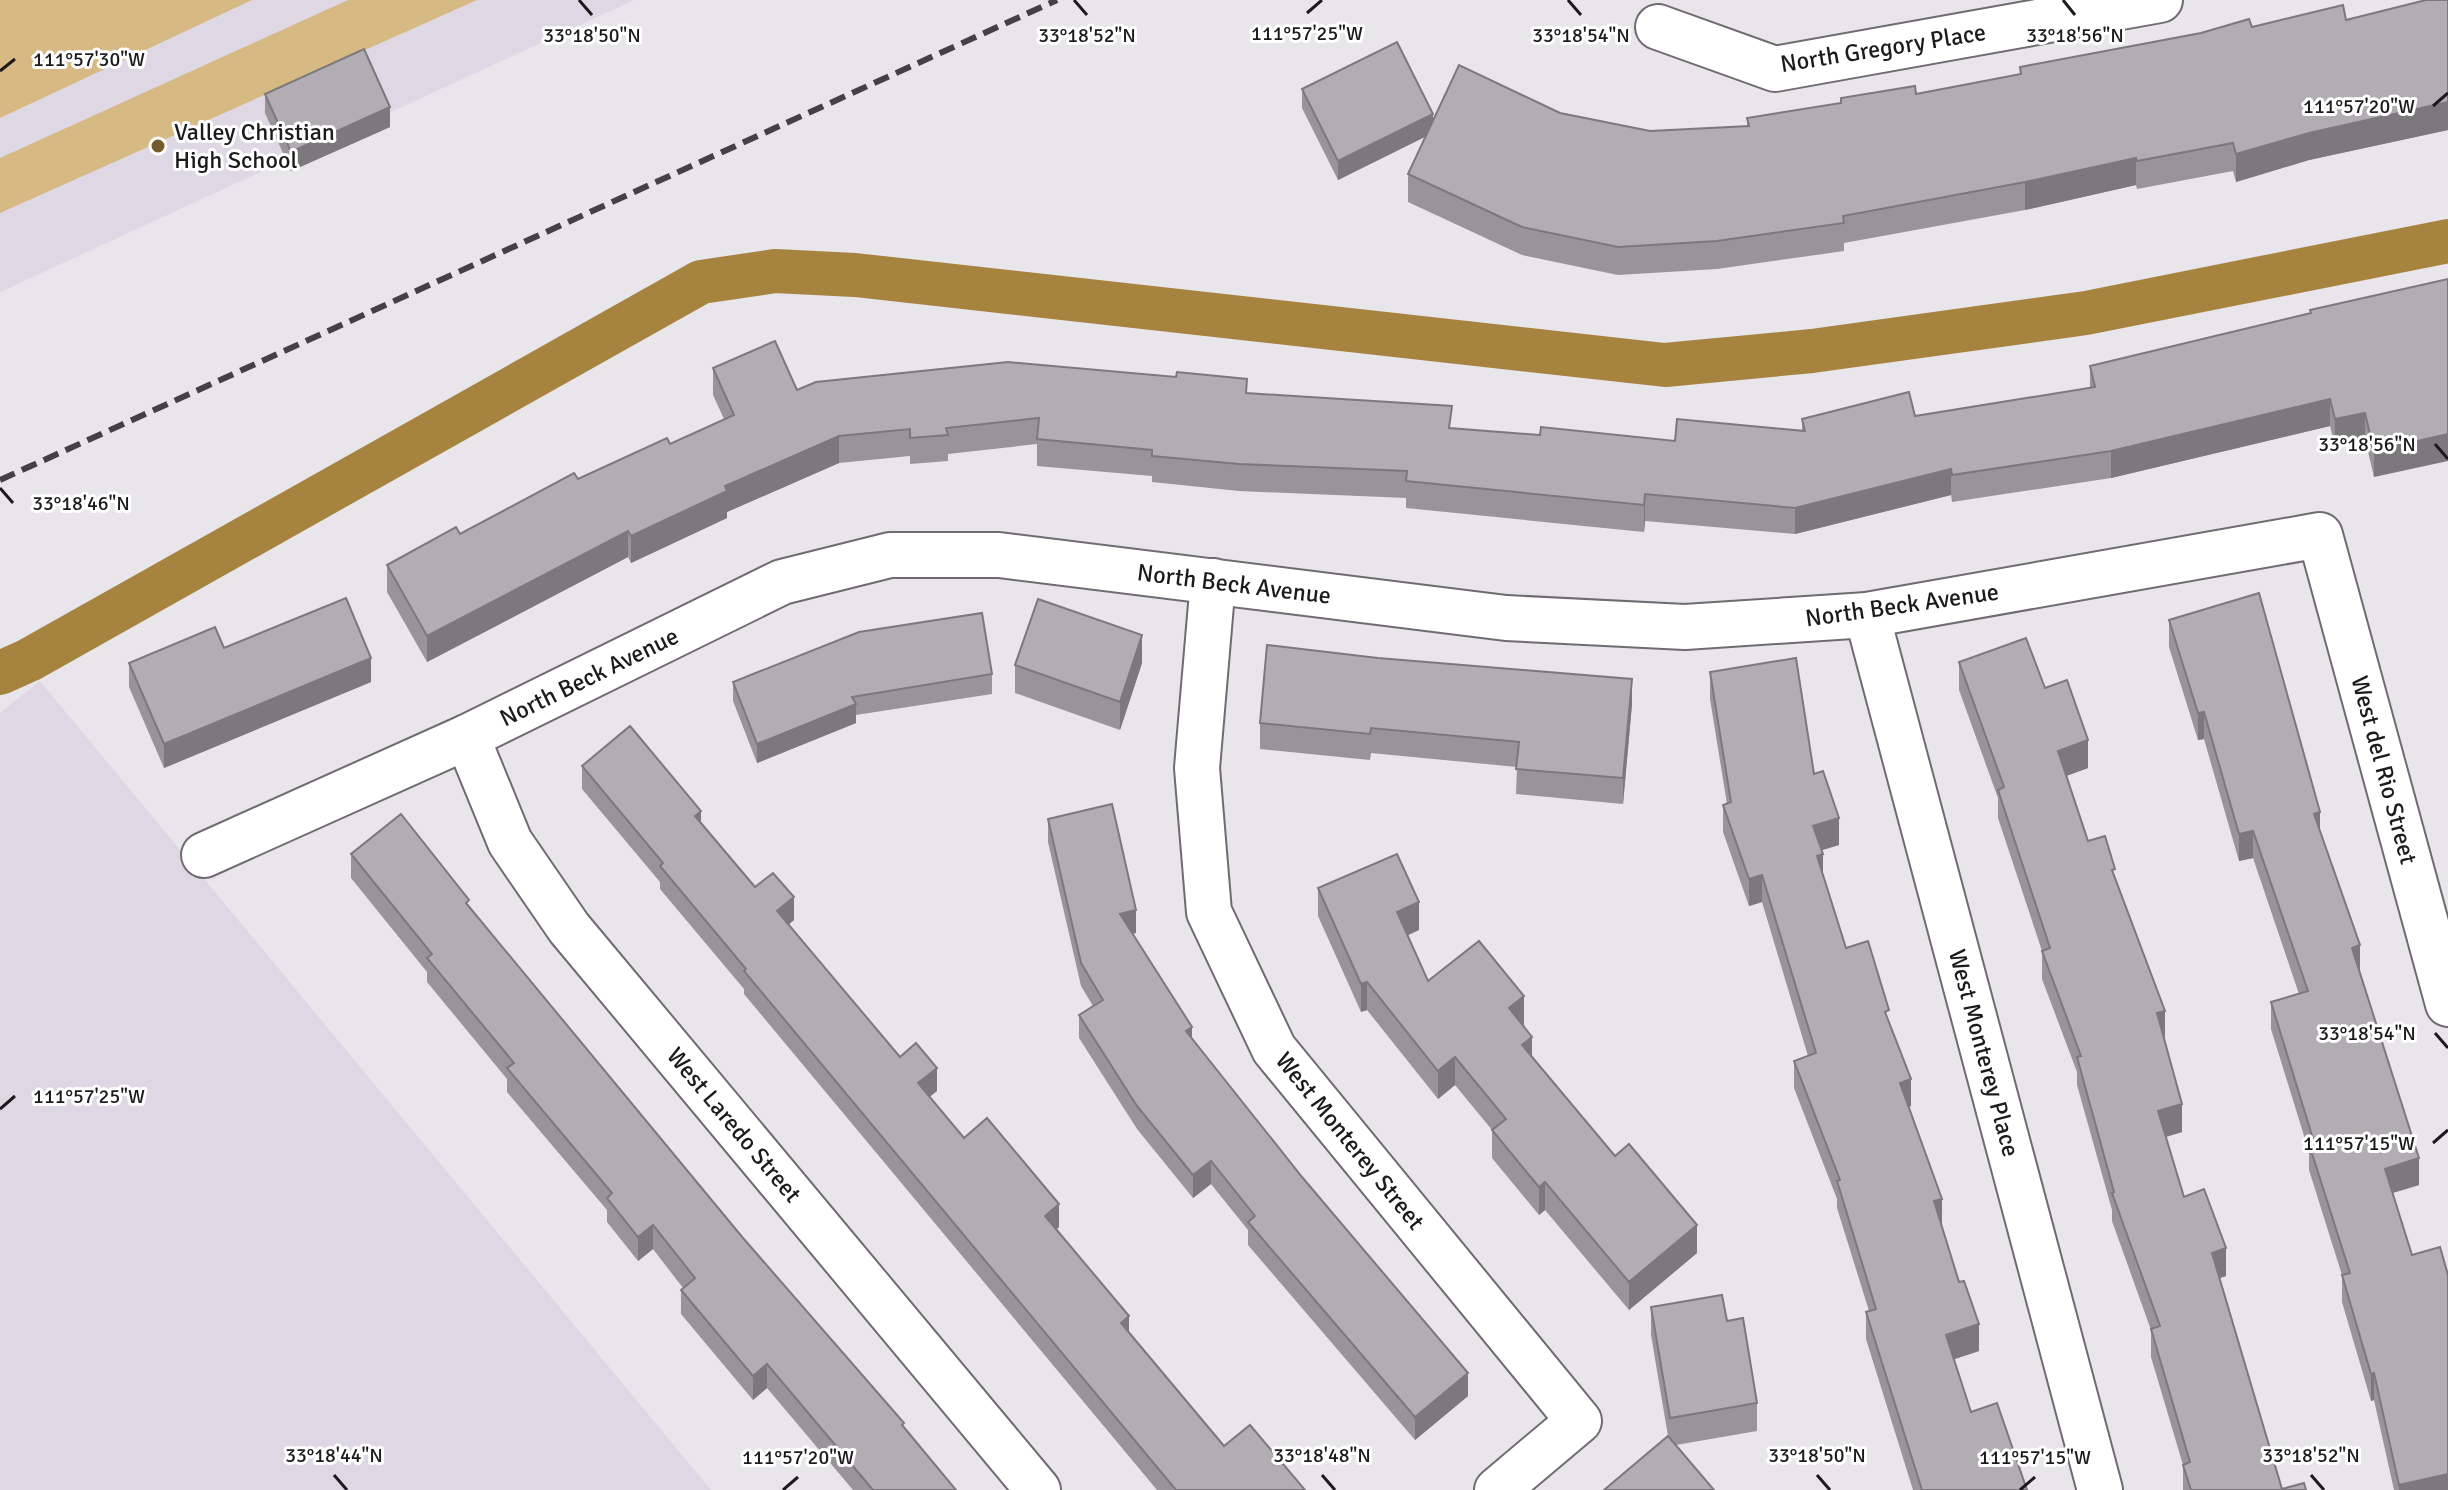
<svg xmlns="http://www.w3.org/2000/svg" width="2448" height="1490" font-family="Signika,sans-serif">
	<rect width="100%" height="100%" fill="#e8e5eb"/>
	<g fill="#ded7e4">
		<polygon points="0,0 634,0 0,292"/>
		<polygon points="40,681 711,1490 0,1490 0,713"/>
	</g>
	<g fill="#d7b984">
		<polygon points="0,0 252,0 0,118"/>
		<polygon points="348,0 477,0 0,213 0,158"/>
	</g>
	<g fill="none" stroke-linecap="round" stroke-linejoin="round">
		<polyline stroke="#a78340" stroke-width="44" points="0,673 29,660 701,282 775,271 855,275 1665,365 1812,351 2086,313 2448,241"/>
		<defs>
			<g id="minor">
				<polyline points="1658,27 1775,69 2160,0"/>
				<polyline points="1213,581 1197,768 1209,912 1274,1049 1579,1421 1497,1490"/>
				<polyline points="1867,615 2100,1490"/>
				<polyline points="467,737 510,842 569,928 1038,1490"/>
				<polyline points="204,855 467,737 782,582 890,555 999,555 1506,618 1685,627 1867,615 2320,535 2448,1004"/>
			</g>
		</defs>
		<use href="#minor" stroke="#6f6b71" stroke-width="48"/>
		<use href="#minor" stroke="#fff" stroke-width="44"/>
		<polyline stroke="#434145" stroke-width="6" stroke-dasharray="16 8" stroke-linecap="butt" points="0,480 1057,0"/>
	</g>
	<g fill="#98959a">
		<polygon points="2448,0 2448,130 2309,160 2236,182 2233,171 2137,189 2136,185 2025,210 1844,243 1844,251 1717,269 1618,275 1522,255 1408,202 1408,174 1426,136 1338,180 1302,108 1302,89 1433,121 1560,113 1650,131 1747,126 1747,118 1841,103 1841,98 1916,94 2020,74 2020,67 2252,27 2346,20"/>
		<polygon points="265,94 390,127 291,171 265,113"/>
		<polygon points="2448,279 2374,477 2365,439 2335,446 2330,426 2111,478 1952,502 1951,495 1795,534 1645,521 1644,532 1406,508 1406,498 1239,491 1152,482 1152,476 1037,466 1037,444 948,454 948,461 910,464 910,456 839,463 727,512 727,518 631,563 628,557 427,662 387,592 387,565 460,534 578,479 670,444 724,419 713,395 713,368 797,390 1247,393 1452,428 1540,435 1675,441 1802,431 1802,419 1915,416 2090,388 2090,366 2310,314 2310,310"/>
		<polygon points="2169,620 2320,830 2419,1185 2393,1193 2448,1490 2394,1490 2374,1400 2371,1401 2342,1302 2342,1275 2309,1170 2309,1152 2271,1029 2271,1002 2299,994 2253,858 2239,861 2204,739 2198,740 2169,647"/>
		<polygon points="1959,662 2045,688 2088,768 2066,776 2088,841 2115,879 2165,1038 2182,1132 2166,1137 2184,1197 2226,1276 2220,1278 2282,1489 2306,1490 2183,1490 2183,1465 2151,1357 2151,1330 2112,1221 2112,1210 2077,1085 2077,1072 2042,979 2042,951 1998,818 1998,798 1959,690"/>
		<polygon points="129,663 371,682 164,768 129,687"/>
		<polygon points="1142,663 1120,730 1015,693 1015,665"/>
		<polygon points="1710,672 1814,774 1839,845 1821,850 1823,874 1846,948 1889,1022 1911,1106 1909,1107 1941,1226 1979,1351 1954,1359 1971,1412 2027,1490 1913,1490 1866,1339 1866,1312 1869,1311 1837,1208 1837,1199 1794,1088 1794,1061 1808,1056 1762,902 1749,906 1723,832 1723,805 1727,804 1710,699"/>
		<polygon points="992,674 992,694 856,715 856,723 757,763 733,701 733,682"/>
		<polygon points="1632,704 1623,804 1516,794 1517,767 1371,753 1370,760 1260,749 1260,723"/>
		<polygon points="582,766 701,823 755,887 794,920 788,925 900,1057 937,1091 929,1097 964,1138 1059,1227 1057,1229 1129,1333 1224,1446 1305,1490 1157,1490 744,994 744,989 660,889 660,882 582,789"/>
		<polygon points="1048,819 1136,933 1133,934 1192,1039 1468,1396 1415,1440 1248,1245 1248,1230 1211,1184 1193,1198 1137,1129 1079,1038 1079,1015 1093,1006 1081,986 1048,842"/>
		<polygon points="351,854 469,907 743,1238 956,1490 853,1490 767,1388 753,1400 681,1314 681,1290 683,1288 653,1249 638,1261 607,1222 607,1210 507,1092 507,1079 427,982 427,972 351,878"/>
		<polygon points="1318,888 1419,930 1408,935 1428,981 1524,1024 1532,1058 1697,1253 1629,1310 1545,1210 1539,1215 1492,1158 1492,1130 1455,1085 1438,1099 1367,1010 1361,1012 1318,916"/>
		<polygon points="1651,1307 1727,1321 1757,1403 1757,1431 1676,1445 1668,1436 1651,1335"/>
	</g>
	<g fill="#7c797d">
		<polygon points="2448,102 2448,130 2309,160 2236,182 2236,154 2309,133"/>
		<polygon points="390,107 390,127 291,171 291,152"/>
		<polygon points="1433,114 1433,133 1338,180 1338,161"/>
		<polygon points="2136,158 2136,185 2025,210 2025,182"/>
		<polygon points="2330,399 2330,426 2111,478 2111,451"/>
		<polygon points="2365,413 2365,439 2335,446 2335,419"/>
		<polygon points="2448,434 2448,461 2374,477 2374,451"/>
		<polygon points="839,436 839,463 727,512 727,518 631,563 631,536 725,486"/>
		<polygon points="1951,469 1951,495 1795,534 1795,508"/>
		<polygon points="1645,494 1645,521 1644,532 1644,505"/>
		<polygon points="628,531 628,557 427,662 427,636"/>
		<polygon points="1142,635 1142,663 1120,730 1120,702"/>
		<polygon points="371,658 371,682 164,768 164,744"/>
		<polygon points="1632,679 1632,704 1623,804 1623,778"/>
		<polygon points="856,704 856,723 757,763 757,744"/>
		<polygon points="2204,712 2204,739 2198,740 2198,713"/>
		<polygon points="2088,740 2088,768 2058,779 2058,751"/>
		<polygon points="701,811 701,834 695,816"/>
		<polygon points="2320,812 2320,839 2314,814"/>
		<polygon points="1839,818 1839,845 1813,853 1813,826"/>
		<polygon points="2253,831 2253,858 2239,861 2239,834"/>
		<polygon points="1823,854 1823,881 1817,856"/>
		<polygon points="1762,875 1762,902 1749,906 1749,879"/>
		<polygon points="794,897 794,920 777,934 777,911"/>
		<polygon points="1419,902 1419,930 1397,940 1397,912"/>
		<polygon points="1136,910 1136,933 1120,936 1120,914"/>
		<polygon points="2360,945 2360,972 2352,948"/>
		<polygon points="1367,982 1367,1010 1361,1012 1361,984"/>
		<polygon points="1524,996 1524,1024 1509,1036 1509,1008"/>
		<polygon points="2165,1011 2165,1038 2157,1041 2157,1013"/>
		<polygon points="1192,1027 1192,1050 1186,1031"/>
		<polygon points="1532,1037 1532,1065 1522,1045"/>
		<polygon points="1455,1057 1455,1085 1438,1099 1438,1071"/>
		<polygon points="937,1068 937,1091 918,1106 918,1083"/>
		<polygon points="1911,1079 1911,1106 1900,1110 1900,1083"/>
		<polygon points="2182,1104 2182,1132 2158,1139 2158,1111"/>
		<polygon points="2419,1158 2419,1185 2385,1195 2385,1169"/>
		<polygon points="1211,1161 1211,1184 1193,1198 1193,1175"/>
		<polygon points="1545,1182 1545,1210 1539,1215 1539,1187"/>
		<polygon points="1942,1199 1942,1226 1934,1201"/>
		<polygon points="1059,1204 1059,1227 1045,1239 1045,1216"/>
		<polygon points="653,1225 653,1249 638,1261 638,1237"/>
		<polygon points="1697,1225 1697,1253 1629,1310 1629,1282"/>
		<polygon points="2226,1248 2226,1276 2212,1281 2212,1253"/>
		<polygon points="1129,1316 1129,1339 1121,1323"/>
		<polygon points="1979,1324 1979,1351 1946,1362 1946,1335"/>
		<polygon points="767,1364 767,1388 753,1400 753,1376"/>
		<polygon points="1468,1373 1468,1396 1415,1440 1415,1417"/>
		<polygon points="2374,1373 2374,1400 2371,1401 2371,1374"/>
		<polygon points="2448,1474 2448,1490 2399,1490 2399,1485"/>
	</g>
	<g fill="#b1adb3" stroke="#7c797d" stroke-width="2">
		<polygon points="2426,0 2448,0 2448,102 2309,133 2236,154 2233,143 2137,161 2136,158 2025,182 1843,216 1844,223 1717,241 1618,247 1522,227 1408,174 1459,65 1560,113 1650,131 1749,126 1747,118 1841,103 1841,98 1915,86 1916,94 2021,74 2020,67 2201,33 2249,19 2252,27 2343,5 2346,20"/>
		<polygon points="1397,42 1433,114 1338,161 1302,89"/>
		<polygon points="364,49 390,107 291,152 265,94"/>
		<polygon points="2448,279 2448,434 2374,451 2365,413 2335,419 2330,399 2111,451 1952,475 1951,469 1795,508 1645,494 1644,505 1406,481 1407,471 1239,464 1152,456 1152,450 1037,439 1039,418 946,428 948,435 910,438 910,429 839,436 725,486 727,491 631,536 628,531 427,636 387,565 456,527 460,534 574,473 578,479 667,438 670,444 734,415 713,368 775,341 797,390 816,382 1008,362 1176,377 1177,372 1247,379 1246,393 1452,406 1449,428 1540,435 1541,427 1675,441 1677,419 1805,431 1802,419 1909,392 1915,416 2095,387 2090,366 2311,313 2310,310"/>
		<polygon points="2259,593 2320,812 2314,814 2360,945 2352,948 2419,1158 2385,1169 2412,1255 2440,1247 2448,1275 2448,1474 2399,1485 2374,1373 2371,1374 2342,1275 2350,1273 2309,1144 2314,1142 2271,1002 2308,991 2253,831 2239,834 2204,712 2198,713 2169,620"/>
		<polygon points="346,598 371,658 164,744 129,663 215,627 224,648"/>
		<polygon points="1038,599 1142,635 1120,702 1015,665"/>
		<polygon points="982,613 992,674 852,697 856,704 757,744 733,682 859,632"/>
		<polygon points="2026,638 2045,688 2067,680 2088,740 2058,751 2088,841 2105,836 2115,869 2112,870 2165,1011 2157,1013 2182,1104 2158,1111 2184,1197 2204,1189 2226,1248 2212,1253 2282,1489 2304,1483 2306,1490 2191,1490 2183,1465 2190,1462 2151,1329 2160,1326 2112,1193 2114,1192 2077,1057 2081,1056 2042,951 2050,948 1998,790 2004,787 1959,662"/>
		<polygon points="1267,645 1378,658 1632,679 1623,778 1516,769 1519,742 1371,728 1370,734 1260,723"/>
		<polygon points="1796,658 1814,774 1823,771 1839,818 1813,826 1823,854 1817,856 1846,948 1868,941 1889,1010 1885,1012 1911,1079 1900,1083 1942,1199 1934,1201 1959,1282 1964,1281 1979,1324 1946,1335 1971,1412 1997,1403 2027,1490 1922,1490 1866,1312 1876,1309 1837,1181 1840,1180 1794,1061 1816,1053 1762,875 1749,879 1723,805 1731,802 1710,672"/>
		<polygon points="630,726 701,811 695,816 755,887 773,873 794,897 777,911 900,1057 916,1043 937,1068 918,1083 964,1138 987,1118 1059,1204 1045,1216 1129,1316 1121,1323 1224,1446 1250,1425 1305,1490 1176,1490 744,971 746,969 660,866 663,863 582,766"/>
		<polygon points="1112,804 1136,910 1120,914 1192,1027 1186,1031 1302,1177 1468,1373 1415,1417 1248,1222 1255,1216 1211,1161 1193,1175 1137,1106 1079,1015 1103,1000 1081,963 1048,819"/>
		<polygon points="401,814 469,900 466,903 743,1238 904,1423 902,1425 956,1490 873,1490 767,1364 753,1376 681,1290 695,1278 653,1225 638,1237 607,1198 612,1193 507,1068 514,1063 427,958 432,954 351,854"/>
		<polygon points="1397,854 1419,902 1397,912 1428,981 1479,941 1524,996 1509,1008 1532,1037 1522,1045 1615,1156 1629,1144 1697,1225 1629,1282 1545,1182 1539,1187 1492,1130 1506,1119 1455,1057 1438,1071 1367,982 1361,984 1318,888"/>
		<polygon points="1722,1295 1727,1321 1743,1318 1757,1403 1670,1418 1651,1307"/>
		<polygon points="1668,1436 1714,1490 1604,1490"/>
	</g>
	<path fill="none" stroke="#1c1a1d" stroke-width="3" d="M579 0 592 15M1074 0 1087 15M1568 0 1581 15M2063 0 2075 15M1307 13 1322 0M0 71 15 59M2433 106 2448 93M2435 444 2448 459M0 488 13 503M2435 1033 2448 1048M0 1109 15 1096M2433 1143 2448 1130M334 1475 347 1490M1322 1475 1335 1490M1817 1475 1830 1490M2311 1475 2324 1490M783 1490 798 1477M2020 1490 2035 1477"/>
	<circle fill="#745b2c" stroke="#fff" stroke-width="3" cx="158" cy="146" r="8"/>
	<g text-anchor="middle" stroke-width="6" stroke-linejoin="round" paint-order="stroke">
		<g font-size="24" fill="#1c1a1d" stroke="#fff">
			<text transform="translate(1883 48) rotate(-9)" y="8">North Gregory Place</text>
			<text transform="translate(1234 584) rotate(7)" y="8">North Beck Avenue</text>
			<text transform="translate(1902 605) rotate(-8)" y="8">North Beck Avenue</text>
			<text transform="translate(589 677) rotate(-26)" y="8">North Beck Avenue</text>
			<text transform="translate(2384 770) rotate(75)" y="8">West del Rio Street</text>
			<text transform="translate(1984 1053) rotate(75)" y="8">West Monterey Place</text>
			<text transform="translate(734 1125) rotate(50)" y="8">West Laredo Street</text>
			<text transform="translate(1350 1141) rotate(51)" y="8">West Monterey Street</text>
		</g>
		<g font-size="24" fill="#1c1a1d" stroke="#fff" text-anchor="start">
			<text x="174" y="140">Valley Christian<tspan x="174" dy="28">High School</tspan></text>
		</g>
	</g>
	<g font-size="20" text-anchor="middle" fill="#1c1a1d" stroke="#fff" stroke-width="6" stroke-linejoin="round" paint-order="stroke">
		<text x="1307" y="40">111°57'25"W</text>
		<text x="592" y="42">33°18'50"N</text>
		<text x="1087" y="42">33°18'52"N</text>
		<text x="1581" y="42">33°18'54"N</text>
		<text x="2075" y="42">33°18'56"N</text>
		<text x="89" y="66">111°57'30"W</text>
		<text x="2359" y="113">111°57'20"W</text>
		<text x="2367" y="451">33°18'56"N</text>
		<text x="81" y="510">33°18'46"N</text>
		<text x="2367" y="1040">33°18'54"N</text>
		<text x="89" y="1103">111°57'25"W</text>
		<text x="2359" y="1150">111°57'15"W</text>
		<text x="334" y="1462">33°18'44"N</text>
		<text x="1322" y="1462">33°18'48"N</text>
		<text x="1817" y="1462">33°18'50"N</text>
		<text x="2311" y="1462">33°18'52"N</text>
		<text x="798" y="1464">111°57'20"W</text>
		<text x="2035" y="1464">111°57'15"W</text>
	</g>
</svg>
